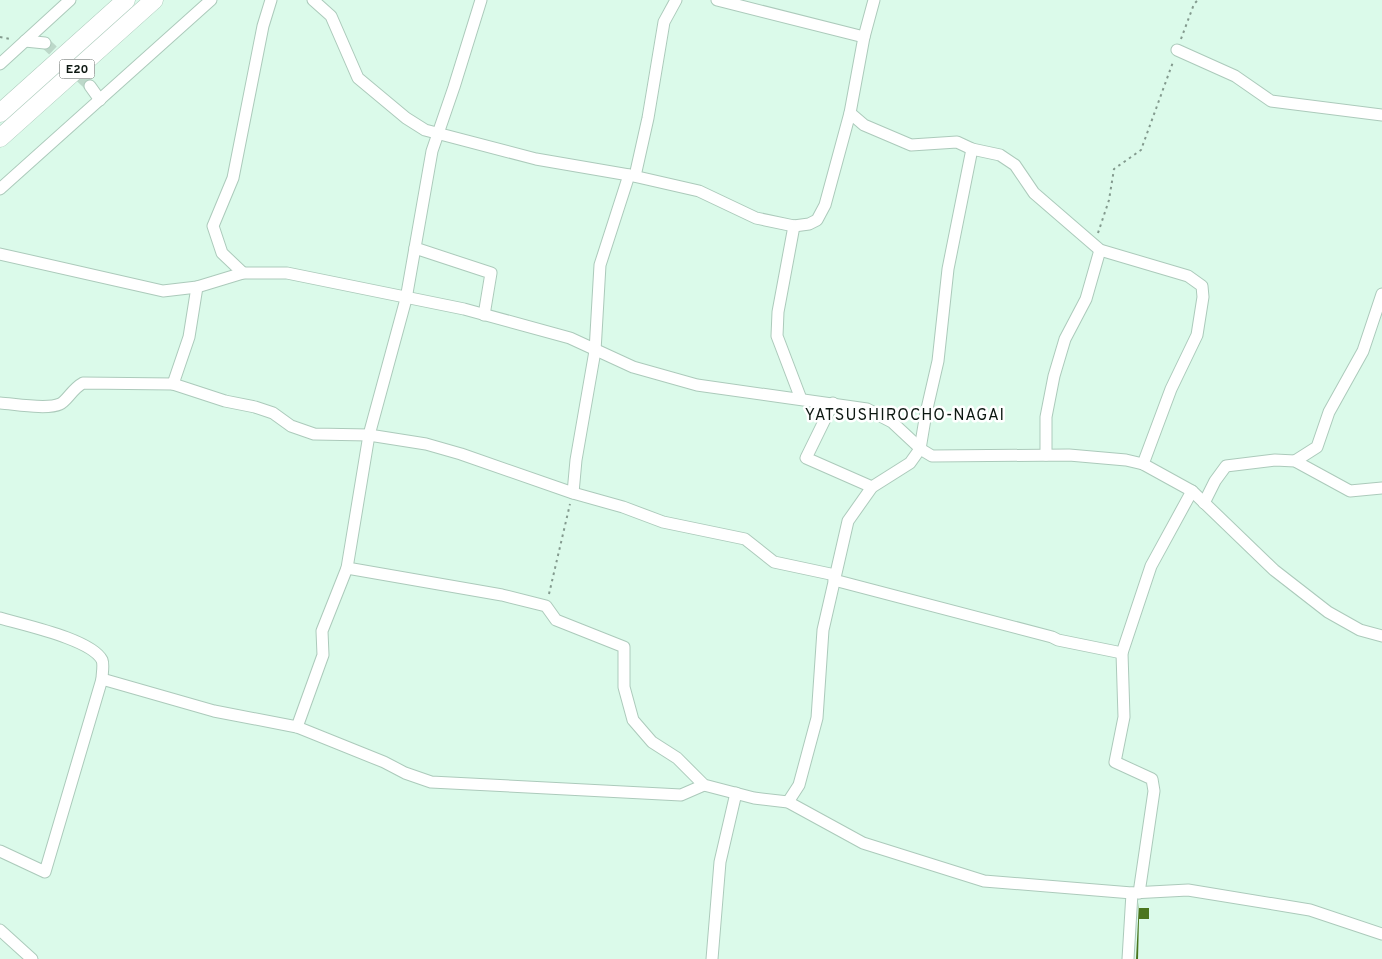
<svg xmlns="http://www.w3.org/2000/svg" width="1382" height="959" font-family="Overpass,sans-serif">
	<rect width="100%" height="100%" fill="#dbfaea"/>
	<polygon fill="#4b751e" points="1139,902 1139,908 1149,908 1149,919 1139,919 1138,959 1136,959"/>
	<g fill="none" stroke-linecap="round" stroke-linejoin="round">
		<polyline stroke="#bcd8c9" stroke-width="11" stroke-dasharray="11 5.5" stroke-linecap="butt" points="45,43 90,86"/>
		<defs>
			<g id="minor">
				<polyline points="313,0 331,16 358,78 406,118 425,130 536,159 629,175 699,191 756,218 794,226 809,224 817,220 825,205 850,113 864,37 874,0"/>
				<polyline points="717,0 864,37"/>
				<polyline points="25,41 45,43"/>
				<polyline points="1177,50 1235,76 1271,101 1382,115"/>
				<polyline points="0,64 70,0"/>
				<polyline points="90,86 100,100"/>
				<polyline points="850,113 864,125 911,145 957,142 972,149 1000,155 1015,165 1034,193 1100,250 1188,276 1202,286 1203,297 1197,335 1171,389 1143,464"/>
				<polyline points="635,176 648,118 664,22 676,0"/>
				<polyline points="0,189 211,0"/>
				<polyline points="794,226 778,312 777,336 801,399"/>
				<polyline points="415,248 491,273 484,315"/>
				<polyline points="0,254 163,291 197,287 243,273 287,273 464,309 570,338 633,367 697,385 867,409 892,422 922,450 932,456 1069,455 1126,460 1143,464 1192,491 1274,570 1328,612 1360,630 1382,636"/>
				<polyline points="243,273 222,253 213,226 233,178 263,26 271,0"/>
				<polyline points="197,287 189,337 173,384 225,401 255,407 273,413 291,426 314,434 369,435 426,444 461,454 573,493 623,507 663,522 745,539 774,562 835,575"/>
				<path d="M0 403C15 404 47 410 60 404 67 401 72 389 83 383L173 384"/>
				<polyline points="833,403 806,458 872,487"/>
				<polyline points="1046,455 1046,417 1054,376 1065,339 1086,299 1100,250"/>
				<polyline points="1295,461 1317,447 1329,412 1363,351 1382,294"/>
				<polyline points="573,493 576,460 595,351 600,265 629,175"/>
				<polyline points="1204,503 1215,481 1226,466 1275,460 1295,461 1350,491 1382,488"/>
				<polyline points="347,568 502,595 546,606 556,620 624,647 624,687 633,720 652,742 677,758 704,785 754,798 788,802 863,843 984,881 1132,893 1188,890 1310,910 1382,934"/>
				<polyline points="834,580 1052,637 1058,640 1122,653"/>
				<path d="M0 618C23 625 91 639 102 660 104 665 102 673 102 679L45 872 0 851"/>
				<polyline points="102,679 214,711 297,727 384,762 405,773 431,782 681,795 704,785"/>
				<polyline points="297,727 323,655 322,631 347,568 369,435 406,299 432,151 454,87 481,0"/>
				<polyline points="788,802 799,785 817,718 823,630 848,521 872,487 910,463 920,449 926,413 938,361 948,269 972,149"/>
				<polyline points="1139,893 1154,791 1152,779 1115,762 1124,717 1122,653 1151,566 1192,491"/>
				<polyline points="0,930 32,959"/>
				<polyline points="712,959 720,862 736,793"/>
				<polyline points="1128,959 1132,893"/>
			</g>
			<g id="highway">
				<polyline points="0,113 126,0"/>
				<polyline points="0,138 154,0"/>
			</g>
		</defs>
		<use href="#minor" stroke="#accabb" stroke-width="13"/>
		<use href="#highway" stroke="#accabb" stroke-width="19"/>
		<g stroke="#839a8e" stroke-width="2" stroke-dasharray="2.5 4" stroke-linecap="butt">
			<polyline points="0,37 10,39"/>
			<polyline points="1181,39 1194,4 1198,0"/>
			<polyline points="1098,233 1109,200 1114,169 1141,150 1173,62"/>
			<polyline points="549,594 570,504"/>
		</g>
		<use href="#minor" stroke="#fff" stroke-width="11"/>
		<use href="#highway" stroke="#fff" stroke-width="18"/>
	</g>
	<g text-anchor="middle" stroke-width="5" stroke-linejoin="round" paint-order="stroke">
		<rect fill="#fff" stroke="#555d58" stroke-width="1" x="59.5" y="59.5" width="35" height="19" rx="4"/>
		<g font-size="12" font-weight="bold" fill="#0c1711">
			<text x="77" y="73">E20</text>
		</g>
		<g font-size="16" letter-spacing="1" fill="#0c1711" stroke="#fff">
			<text x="905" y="420">YATSUSHIROCHO-NAGAI</text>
		</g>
	</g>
</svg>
